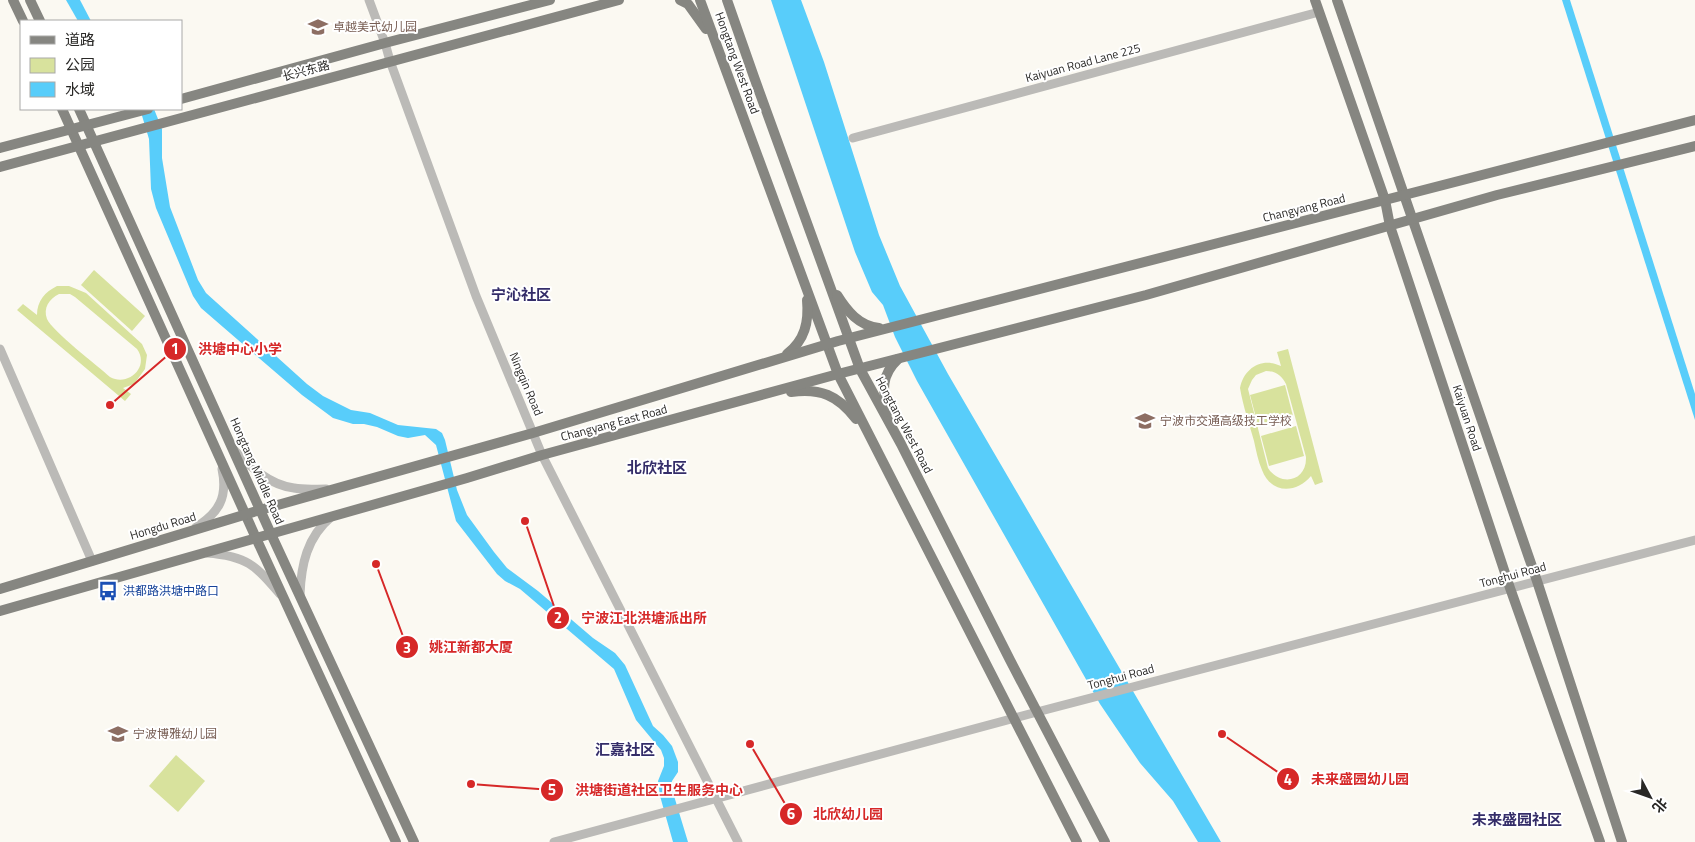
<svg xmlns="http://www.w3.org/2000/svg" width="1695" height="842" font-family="'Titillium Web','Noto Sans SC',sans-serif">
	<rect width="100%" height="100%" fill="#fbf9f2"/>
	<g fill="#d8e29d" fill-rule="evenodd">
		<polygon points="94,270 145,316 132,331 81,285"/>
		<path d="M57 286H69L86 293 142 344 147 355 145 369 134 384 123 388 131 394 125 401 17 310 23 304 37 315C37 301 45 292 57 286ZM59 294H70L75 297 137 349C150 367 128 387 110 377 98 366 52 331 47 319 43 308 49 299 59 294Z"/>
		<path d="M1288 349 1323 482 1315 485 1311 476C1296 494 1271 494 1262 470 1258 461 1256 450 1254 441 1249 423 1243 406 1240 388 1244 368 1262 357 1281 366L1277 352ZM1266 371C1276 371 1282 376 1286 384L1306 457C1307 482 1280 487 1268 468L1248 389 1252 380 1256 375Z"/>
		<polygon points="1285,385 1293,416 1258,425 1250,395"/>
		<polygon points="1296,426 1304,456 1269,466 1261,436"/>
		<polygon points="176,755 205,781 178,812 149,786"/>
	</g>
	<g fill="#58cdfa">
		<polygon points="66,0 80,0 91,21 78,21"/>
		<polygon points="771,0 801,0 824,62 879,235 900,286 948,374 1221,842 1198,842 1173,801 1140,763 1100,704 917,381 895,337 883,305 872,292 855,252"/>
		<polygon points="1562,0 1570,0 1695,394 1695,420"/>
		<polygon points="140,109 154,109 162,129 162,158 170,207 198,280 206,293 307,384 323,396 351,410 370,413 398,425 436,429 442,433 445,440 457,490 467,515 494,552 507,568 538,591 593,638 615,653 625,665 653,726 663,735 672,746 678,762 678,772 672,781 671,786 688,842 673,842 660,796 658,781 664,766 664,758 661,750 636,720 614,669 520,589 505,581 497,574 456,521 436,445 425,435 408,438 398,436 377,427 364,424 353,424 333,418 302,395 201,308 193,296 156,208 151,189 149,139"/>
	</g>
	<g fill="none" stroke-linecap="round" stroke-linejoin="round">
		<g stroke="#bbbab7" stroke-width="9">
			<polyline points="369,0 385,43 390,61 476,296 542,455 738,842"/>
			<polyline points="853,138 1319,12"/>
			<polyline points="0,349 92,561"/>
			<path d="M234 450C251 467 269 485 294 488 304 490 315 489 326 489"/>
			<path d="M196 527C219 513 228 497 222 469"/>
			<path d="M207 553C247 556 255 565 280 594"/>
			<path d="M300 595C301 565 307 537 331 517"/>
			<polyline points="554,842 1037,712 1695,540"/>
		</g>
		<g stroke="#868681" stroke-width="10">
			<polyline points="13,0 23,21"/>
			<polyline points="30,0 40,21"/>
			<polyline points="680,0 688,4 706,29"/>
			<polyline points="700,0 838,374 1077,842"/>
			<polyline points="727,0 754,77 860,369 901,444 1010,660 1105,842"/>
			<polyline points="1315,0 1385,200 1390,226 1510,588 1600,842"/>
			<polyline points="1337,0 1537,581 1622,842"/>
			<polyline points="181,99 385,43 550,0"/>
			<polyline points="62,109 256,538 396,842"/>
			<polyline points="79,109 271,534 414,842"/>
			<polyline points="0,148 148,109"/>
			<polyline points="0,167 619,0"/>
			<path d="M837 295C847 311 859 326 879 328"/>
			<path d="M787 354C805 340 809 322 807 300"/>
			<path d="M791 392C820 388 838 395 856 419"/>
			<path d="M888 412C882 391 881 375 898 359"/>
			<polyline points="0,589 260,510 533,433 838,341 1695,120"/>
			<polyline points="0,611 467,478 542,455 838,374 1146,295 1497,195 1695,146"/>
		</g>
	</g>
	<defs>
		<symbol id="school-bare" viewBox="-9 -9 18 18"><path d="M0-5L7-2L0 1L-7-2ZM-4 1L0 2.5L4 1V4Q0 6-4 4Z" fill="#8d6e63" stroke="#fff" stroke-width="2.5" paint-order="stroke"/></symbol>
		<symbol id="university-bare" viewBox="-9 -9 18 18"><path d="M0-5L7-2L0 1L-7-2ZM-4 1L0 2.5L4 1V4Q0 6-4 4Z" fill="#8d6e63" stroke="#fff" stroke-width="2.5" paint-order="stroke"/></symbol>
		<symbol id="bus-bare" viewBox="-9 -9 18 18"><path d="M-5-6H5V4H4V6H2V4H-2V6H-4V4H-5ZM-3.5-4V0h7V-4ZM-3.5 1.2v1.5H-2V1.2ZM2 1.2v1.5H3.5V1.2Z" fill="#1a4fb4" stroke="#fff" stroke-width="2.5" paint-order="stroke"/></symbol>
	</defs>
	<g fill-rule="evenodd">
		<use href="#school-bare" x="304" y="13" width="28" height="28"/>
		<use href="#university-bare" x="1131" y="407" width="28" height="28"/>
		<use href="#bus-bare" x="94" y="577" width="28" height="28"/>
		<use href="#school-bare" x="104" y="720" width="28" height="28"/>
	</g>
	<g text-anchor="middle" stroke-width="4" stroke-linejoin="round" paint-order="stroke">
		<g font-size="12" fill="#785e54" stroke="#fff" text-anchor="start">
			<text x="333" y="31">卓越美式幼儿园</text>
			<text x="1160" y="425">宁波市交通高级技工学校</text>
			<text x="133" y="738">宁波博雅幼儿园</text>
		</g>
		<g font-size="12" fill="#292826" stroke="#fff">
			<text transform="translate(737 63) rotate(70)" y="4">Hongtang West Road</text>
			<text transform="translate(1083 63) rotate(-15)" y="4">Kaiyuan Road Lane 225</text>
			<text transform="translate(306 71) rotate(-15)" y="4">长兴东路</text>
			<text transform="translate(1304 208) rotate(-14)" y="4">Changyang Road</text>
			<text transform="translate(526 384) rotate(67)" y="4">Ningqin Road</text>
			<text transform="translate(1467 418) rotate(72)" y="4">Kaiyuan Road</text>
			<text transform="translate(614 423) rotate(-15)" y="4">Changyang East Road</text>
			<text transform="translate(904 425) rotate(62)" y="4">Hongtang West Road</text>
			<text transform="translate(257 471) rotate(66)" y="4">Hongtang Middle Road</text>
			<text transform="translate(163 526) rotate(-17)" y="4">Hongdu Road</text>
			<text transform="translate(1513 575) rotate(-15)" y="4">Tonghui Road</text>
			<text transform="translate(1121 677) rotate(-15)" y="4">Tonghui Road</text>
		</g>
		<g font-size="12" fill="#164399" stroke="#fff" text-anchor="start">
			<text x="123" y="595">洪都路洪塘中路口</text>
		</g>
		<g font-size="15" font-weight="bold" fill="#342d69" stroke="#fff">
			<text x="521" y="300">宁沁社区</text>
			<text x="657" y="473">北欣社区</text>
			<text x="625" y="755">汇嘉社区</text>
			<text x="1517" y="825">未来盛园社区</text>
		</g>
	</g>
	<path fill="none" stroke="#d62828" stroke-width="2" d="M110 405L175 349M525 521L558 618M376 564L407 647M1222 734L1288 779M471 784L552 790M750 744L791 814"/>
	<g fill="#d62828" stroke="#fff" stroke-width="2">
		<circle cx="110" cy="405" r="5"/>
		<circle cx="525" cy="521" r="5"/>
		<circle cx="376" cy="564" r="5"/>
		<circle cx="1222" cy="734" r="5"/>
		<circle cx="471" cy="784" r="5"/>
		<circle cx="750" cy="744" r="5"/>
		<circle cx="175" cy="349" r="12"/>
		<circle cx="558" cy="618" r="12"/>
		<circle cx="407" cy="647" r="12"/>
		<circle cx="1288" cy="779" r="12"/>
		<circle cx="552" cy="790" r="12"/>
		<circle cx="791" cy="814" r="12"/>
	</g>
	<g font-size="15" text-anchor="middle" font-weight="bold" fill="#fff">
		<text x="175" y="354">1</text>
		<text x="558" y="623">2</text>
		<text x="407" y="653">3</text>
		<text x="1288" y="785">4</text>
		<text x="552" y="795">5</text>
		<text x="791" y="819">6</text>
	</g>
	<g font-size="14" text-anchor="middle" font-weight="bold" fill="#d62828" stroke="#fff" stroke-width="4" stroke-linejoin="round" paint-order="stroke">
		<text x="240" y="354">洪塘中心小学</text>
		<text x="644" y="623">宁波江北洪塘派出所</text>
		<text x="471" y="652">姚江新都大厦</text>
		<text x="1360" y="784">未来盛园幼儿园</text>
		<text x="659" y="795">洪塘街道社区卫生服务中心</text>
		<text x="848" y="819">北欣幼儿园</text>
	</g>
	<rect x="20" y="20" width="162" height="90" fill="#ffffff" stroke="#a9a9a8"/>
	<rect x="30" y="36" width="25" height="8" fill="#868681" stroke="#a9a9a8"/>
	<text x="65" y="45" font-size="15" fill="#292826">道路</text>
	<rect x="30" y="58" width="25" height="15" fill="#d8e29d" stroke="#a9a9a8"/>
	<text x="65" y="70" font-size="15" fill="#292826">公园</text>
	<rect x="30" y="82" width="25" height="15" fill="#58cdfa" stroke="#a9a9a8"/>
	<text x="65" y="95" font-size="15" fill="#292826">水域</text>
	<g transform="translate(1650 797) rotate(131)" stroke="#ffffff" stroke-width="4" paint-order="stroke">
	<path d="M0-4L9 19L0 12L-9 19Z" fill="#292826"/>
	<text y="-8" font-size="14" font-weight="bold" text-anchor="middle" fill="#292826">北</text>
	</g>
</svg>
